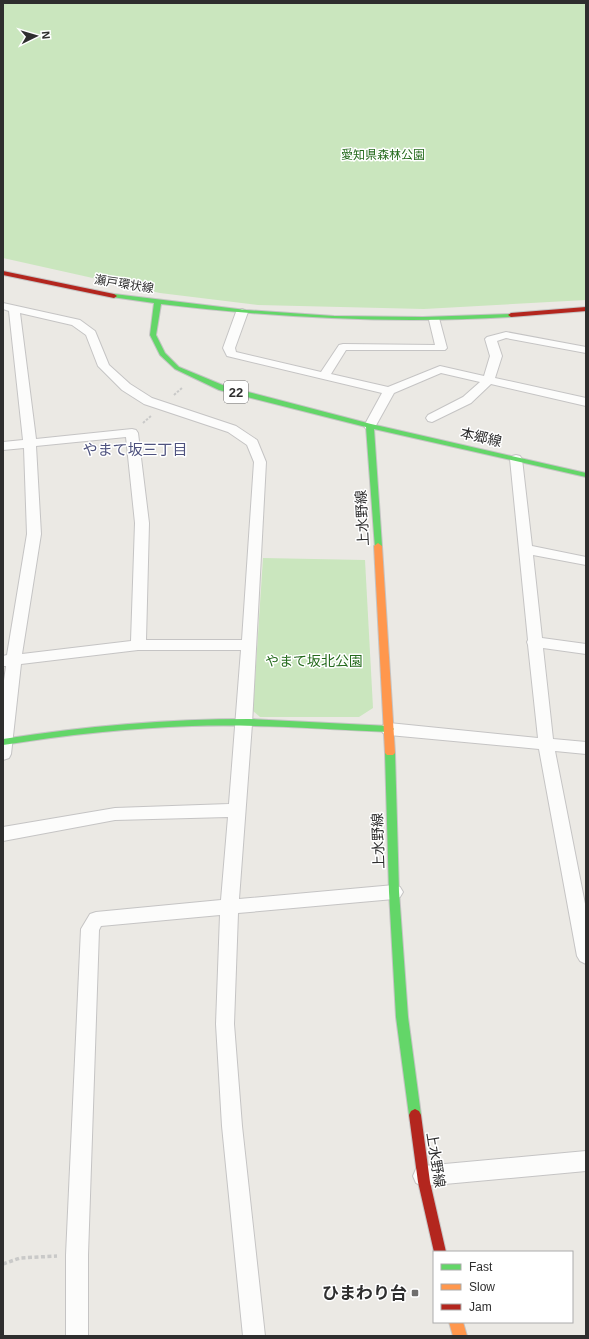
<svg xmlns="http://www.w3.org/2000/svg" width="589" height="1339" font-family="Arial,'Noto Sans JP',sans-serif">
	<rect width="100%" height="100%" fill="#ebe9e4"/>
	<g fill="#cae6be">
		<polygon points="3,3 586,3 586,300 424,309 258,305 160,293 3,258"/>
		<polygon points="263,558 365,560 373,708 359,717 260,717 253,711"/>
	</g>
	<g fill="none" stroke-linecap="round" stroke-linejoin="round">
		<defs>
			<g id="street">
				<path d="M3 303 80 320 95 331 109 365 130 384 152 398 236 426 257 440 266 462 252 724 239 899 394 885 400 887 403 892 400 897 394 899 238 913 234 1024 242 1126 265 1336H243L222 1126 216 1024 220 915 101 926 99 930 88 1255V1336H66V1255L81 929 90 914 96 912 221 900 228 817 115 820 3 841V827L115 808 229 804 241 650H138L21 664 11 754 9 758 3 760V688L6 666H3V656L7 655 27 534 24 448 3 450V442L23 440 9 311 3 309ZM20 313 72 325 86 335 98 366 122 390 144 404 228 432 247 445 254 462 242 640H146L149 523 138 433 136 430 132 429 36 439ZM126 437 135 523 131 641 22 654 41 534 36 446Z"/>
				<polygon points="242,309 248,312 235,348 236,352 321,372 339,345 343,344 435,345 429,320 435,317 439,318 447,348 445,350 346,350 331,374 388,387 440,366 484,376 490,356 485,339 487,337 506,332 586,347 586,353 506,338 497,341 502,356 495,378 586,398 586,406 491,384 471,403 432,422 428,421 426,418 428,415 463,397 480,382 441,373 394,393 374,429 366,429 364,426 382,393 227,356 223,348 236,312"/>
				<polygon points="516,455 520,456 522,459 532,546 586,557 586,565 533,555 542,638 586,644 586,654 543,648 553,739 586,742 586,754 555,751 586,909 586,964 580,961 577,956 539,749 389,735 383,733 381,729 383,725 389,723 538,738 528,645 527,642 528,640 510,459 512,456"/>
				<polygon points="586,1151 586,1171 423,1186 416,1183 413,1176 416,1169 423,1166"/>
			</g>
			<g id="fast">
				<path d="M114 294 246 310 334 316 423 317 513 314V316L511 317C394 324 278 318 161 304L156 335 165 353 179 367 225 386 371 424 586 473V477L374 429 382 546 381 548H375L366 427 219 390 175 369 160 355 150 335 154 303 112 297V295Z"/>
				<path d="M249 719 389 726 392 727 394 729 392 731 389 732C324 729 258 724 192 726 129 728 66 735 3 745V739C85 726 167 719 249 719Z"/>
				<polygon points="390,749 393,751 395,753 399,892 408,1017 421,1115 419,1119 415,1121 411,1119 409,1115 396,1017 389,892 385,753 387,751"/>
			</g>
			<g id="slow">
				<polygon points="378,543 382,546 395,753 393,755 387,755 385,753 374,546"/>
				<polygon points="449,1322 463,1322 467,1336 453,1336"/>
			</g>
			<g id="jam">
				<polygon points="3,271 114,294 117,296 114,298 3,275"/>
				<polygon points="586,307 586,311 511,317 508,315 511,313"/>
				<polygon points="415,1109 419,1111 421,1115 430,1182 446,1252 434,1252 418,1182 409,1115 411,1111"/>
			</g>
		</defs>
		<use href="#street" stroke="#c5c4c4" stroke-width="2"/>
		<use href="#fast" stroke="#c5c4c4" stroke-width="2"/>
		<use href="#slow" stroke="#c5c4c4" stroke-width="2"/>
		<use href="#jam" stroke="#c5c4c4" stroke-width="2"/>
		<g stroke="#c9c9c8" stroke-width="2" stroke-dasharray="2.5 1.5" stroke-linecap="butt">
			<polyline points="174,395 182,388"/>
			<polyline points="143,423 151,416"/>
		</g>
		<polyline stroke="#c9c9c8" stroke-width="3.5" stroke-dasharray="4 2.5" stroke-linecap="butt" points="3,1264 20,1258 57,1256"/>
		<use href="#street" fill="#fcfcfb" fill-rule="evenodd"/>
		<use href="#fast" fill="#63d668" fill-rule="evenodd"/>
		<use href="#slow" fill="#ff974d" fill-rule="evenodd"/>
		<use href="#jam" fill="#b3261e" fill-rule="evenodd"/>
	</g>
	<rect fill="#706f6e" stroke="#fff" stroke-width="1.5" x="411" y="1289" width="8" height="8" rx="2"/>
	<g text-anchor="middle" stroke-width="3" stroke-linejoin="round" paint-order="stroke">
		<g font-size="12" fill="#256b1d" stroke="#fff">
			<text x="383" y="159">愛知県森林公園</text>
		</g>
		<g font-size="12" fill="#2e2e2e" stroke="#fff">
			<text transform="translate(124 284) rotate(9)" y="4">瀬戸環状線</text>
		</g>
		<rect fill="#fff" stroke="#6d6d6d" stroke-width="1" x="224" y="381" width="24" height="22" rx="3"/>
		<g font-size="13" font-weight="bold" fill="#2e2e2e">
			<text x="236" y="397">22</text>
		</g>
		<g font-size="14" fill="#2e2e2e" stroke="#fff">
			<text transform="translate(481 437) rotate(13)" y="5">本郷線</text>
			<text transform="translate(362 518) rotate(-93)" y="5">上水野線</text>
			<text transform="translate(378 841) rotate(-92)" y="5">上水野線</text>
			<text transform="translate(436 1160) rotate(81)" y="5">上水野線</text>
		</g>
		<g font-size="14" fill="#256b1d" stroke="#fff">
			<text x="314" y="666">やまて坂北公園</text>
		</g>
		<g font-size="15" fill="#4e527e" stroke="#fff">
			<text x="135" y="455">やまて坂三丁目</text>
		</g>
		<g font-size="17" font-weight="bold" fill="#2e2e2e" stroke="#fff" text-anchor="end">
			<text x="407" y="1299">ひまわり台</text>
		</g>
	</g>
	<rect width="589" height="1339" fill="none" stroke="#2e2e2e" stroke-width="8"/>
	<rect x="433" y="1251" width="140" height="72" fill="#ffffff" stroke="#ababab"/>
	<rect x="441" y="1264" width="20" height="6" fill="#63d668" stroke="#ababab"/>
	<text x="469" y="1271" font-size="12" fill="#2e2e2e">Fast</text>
	<rect x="441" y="1284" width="20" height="6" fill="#ff974d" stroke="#ababab"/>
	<text x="469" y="1291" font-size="12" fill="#2e2e2e">Slow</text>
	<rect x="441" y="1304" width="20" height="6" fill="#b3261e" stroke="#ababab"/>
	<text x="469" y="1311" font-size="12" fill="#2e2e2e">Jam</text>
	<g transform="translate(36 36) rotate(85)" stroke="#ffffff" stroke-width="3" paint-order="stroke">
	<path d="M0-3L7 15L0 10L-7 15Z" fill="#2e2e2e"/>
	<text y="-6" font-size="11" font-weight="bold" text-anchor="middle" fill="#2e2e2e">N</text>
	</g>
</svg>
